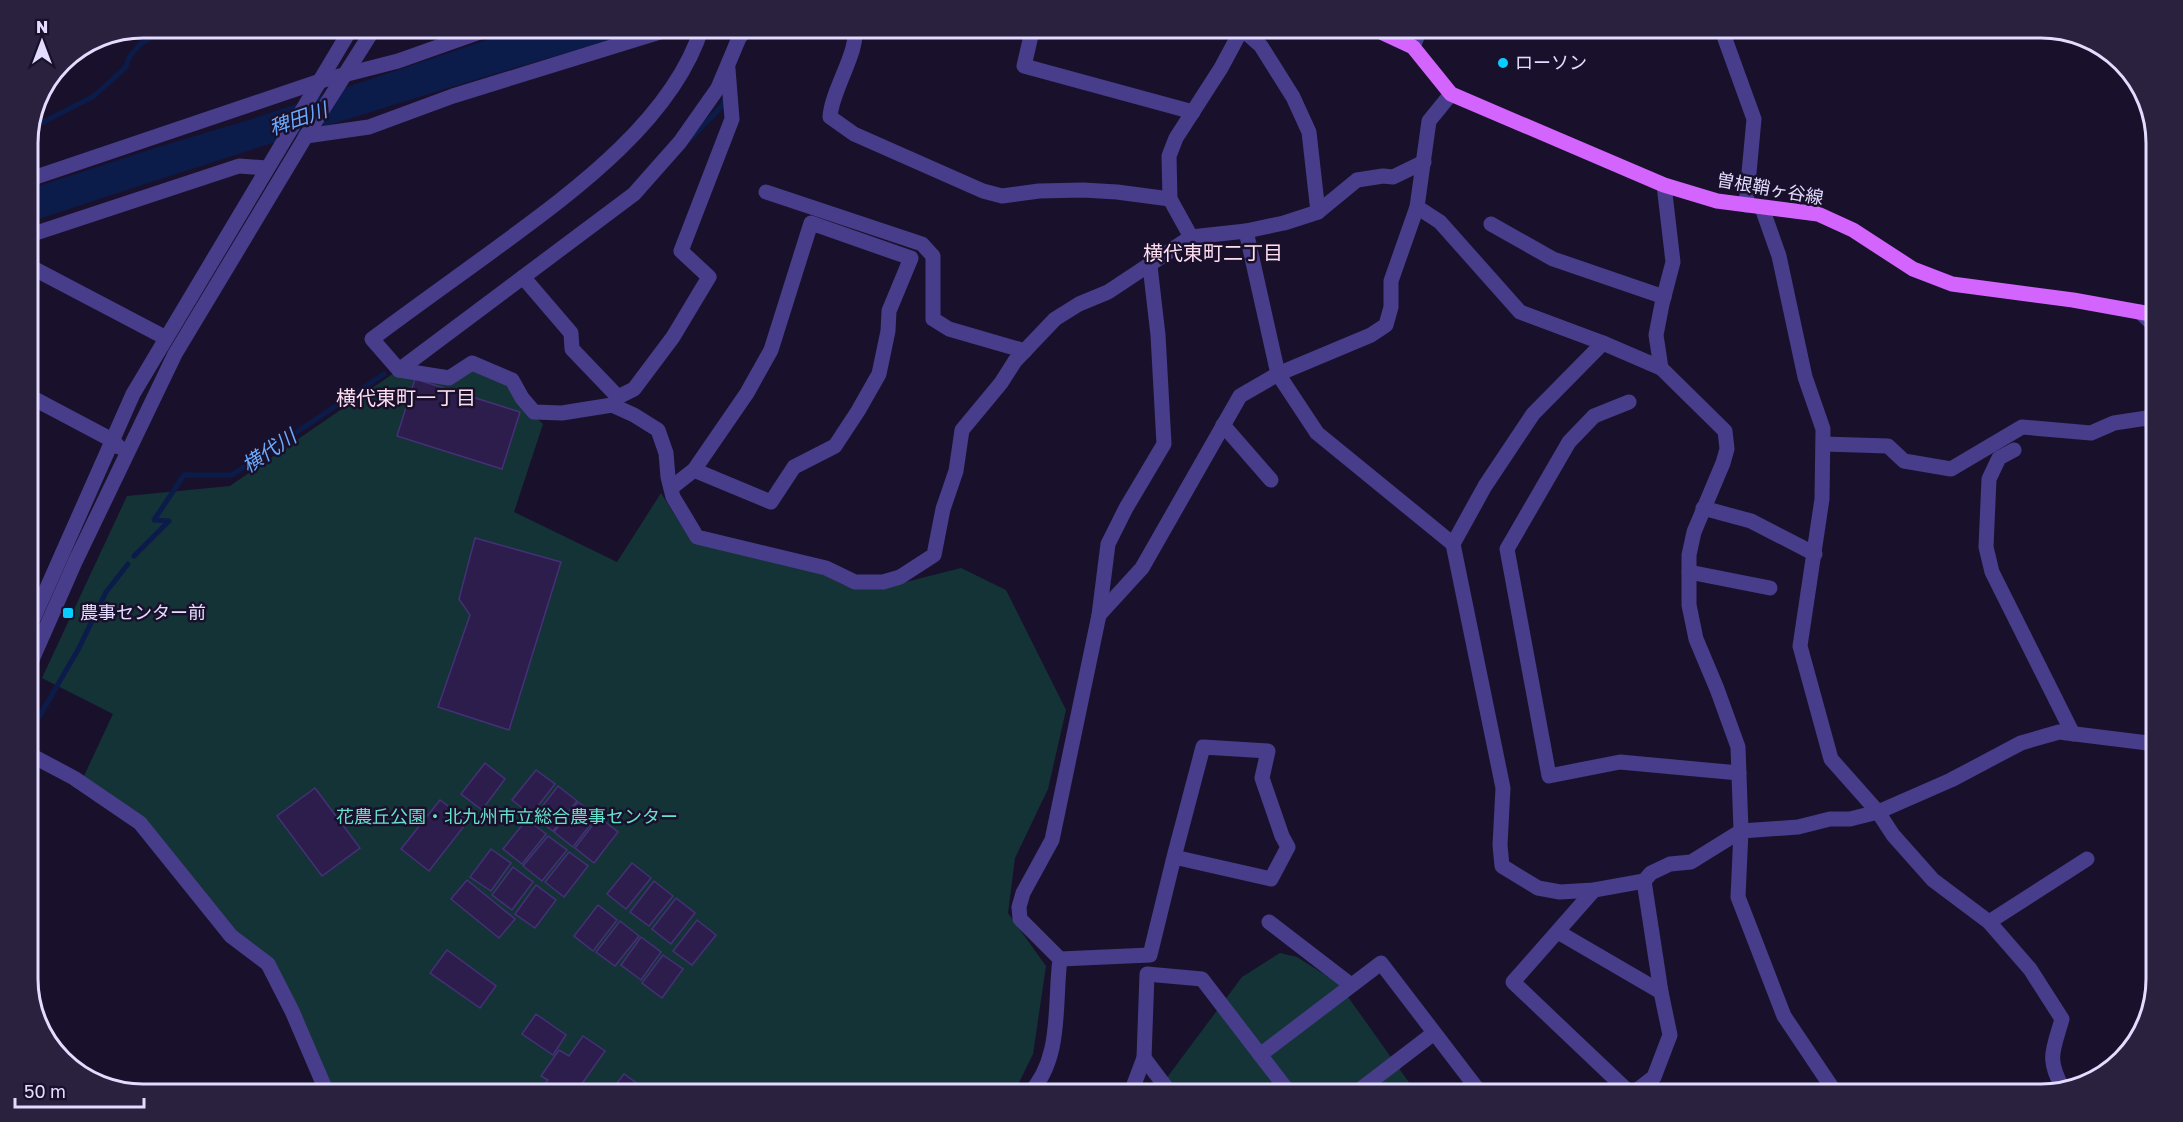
<svg xmlns="http://www.w3.org/2000/svg" width="2183" height="1122" font-family="'Golos Text','Noto Sans JP',sans-serif">
	<rect width="100%" height="100%" fill="#19112c"/>
	<g fill="#143336">
		<polygon points="470,369 508,383 516,399 543,424 514,512 617,562 661,493 690,539 819,570 843,585 890,586 961,568 1006,590 1066,710 1048,789 1015,858 1008,913 1046,966 1033,1054 1013,1095 334,1095 269,962 236,936 142,820 83,778 113,714 42,678 127,496 230,486 394,373"/>
		<polygon points="1280,953 1297,957 1338,983 1418,1095 1154,1095 1242,977"/>
	</g>
	<path fill="#0b1c4b" d="M526 27H655C444 87 235 154 27 223V190L155 148 252 119Z"/>
	<g fill="none" stroke-linecap="round" stroke-linejoin="round">
		<g stroke="#0b1c4b" stroke-width="5">
			<polyline points="30,129 94,96 125,68 130,56 140,44 169,27"/>
			<polyline points="689,140 722,106 725,97"/>
			<polyline points="134,556 169,521 154,520 184,475 232,475 384,374"/>
			<polyline points="28,736 79,648 106,592 128,564"/>
		</g>
	</g>
	<g fill="#2c1d4c" stroke="#453078" stroke-width="1.5">
		<polygon points="415,379 520,412 502,469 397,436"/>
		<polygon points="475,538 561,562 509,730 438,707 470,615 459,599"/>
		<polygon points="485,763 505,779 482,810 461,794"/>
		<polygon points="536,770 555,784 531,815 512,800"/>
		<polygon points="558,786 577,801 553,831 534,817"/>
		<polygon points="315,788 360,848 322,876 277,816"/>
		<polygon points="440,800 468,821 429,871 401,849"/>
		<polygon points="578,802 597,816 573,847 554,832"/>
		<polygon points="599,817 618,832 594,863 575,848"/>
		<polygon points="527,819 546,834 522,864 503,849"/>
		<polygon points="548,836 567,850 542,881 523,866"/>
		<polygon points="491,849 511,863 491,891 470,877"/>
		<polygon points="569,852 588,866 564,897 545,882"/>
		<polygon points="632,863 651,878 626,909 607,894"/>
		<polygon points="513,867 533,882 512,910 492,895"/>
		<polygon points="467,880 515,919 499,938 451,899"/>
		<polygon points="654,881 673,896 649,926 630,912"/>
		<polygon points="536,885 556,900 535,928 515,914"/>
		<polygon points="676,898 695,913 671,944 652,929"/>
		<polygon points="598,905 617,920 593,951 574,936"/>
		<polygon points="697,920 716,935 692,965 673,951"/>
		<polygon points="620,921 639,936 615,966 596,952"/>
		<polygon points="641,937 661,952 641,980 621,965"/>
		<polygon points="447,950 496,986 480,1008 430,973"/>
		<polygon points="663,955 683,969 662,998 642,983"/>
		<polygon points="536,1014 566,1035 553,1055 522,1034"/>
		<polygon points="583,1036 605,1051 574,1095 538,1095 548,1080 541,1076 559,1050 569,1056"/>
		<polygon points="624,1074 653,1095 608,1095"/>
	</g>
	<g fill="none" stroke-linecap="round" stroke-linejoin="round">
		<g stroke="#483d8a" stroke-width="15">
			<path d="M702 27C673 121 570 194 494 250 453 280 412 309 372 339L399 370 634 194 680 142 718 88 739 38 748 27"/>
			<path d="M854 27C861 48 831 91 830 117L854 134 983 191 1002 196 1039 191 1083 190 1117 192 1170 199"/>
			<polyline points="1033,27 1024,66 1193,112"/>
			<polyline points="1723,27 1725,39 1754,119 1746,205"/>
			<polyline points="1242,29 1261,46 1293,97 1309,132 1318,212"/>
			<polyline points="1413,47 1421,27"/>
			<polyline points="306,136 369,127 453,96 676,27"/>
			<polyline points="27,180 320,81 398,61 494,27"/>
			<polyline points="1664,185 1673,262 1662,304 1656,335 1661,368 1725,431 1727,449 1723,463 1694,532 1689,555 1689,605 1696,639 1717,689 1738,747 1741,831 1738,897 1784,1016 1837,1095"/>
			<polyline points="766,192 922,244 933,256 933,319 949,329 1025,351"/>
			<polyline points="1417,207 1440,222 1520,312 1603,343"/>
			<path d="M1762 208 1779 256 1805 377 1823 429 1822 499 1800 646 1831 759 1878 812 1893 835 1933 880 1989 922 2030 969 2062 1019C2053 1051 2046 1058 2063 1089"/>
			<polyline points="1491,224 1553,259 1664,297"/>
			<polyline points="1246,231 1278,374 1317,433 1453,544"/>
			<polyline points="27,236 239,166 267,168"/>
			<polyline points="1191,237 1170,199 1169,156 1176,138 1221,68 1243,27"/>
			<polyline points="27,265 166,338"/>
			<polyline points="523,277 571,333 572,349 618,397 613,404"/>
			<polyline points="2140,312 2156,327"/>
			<polyline points="1661,368 1603,343 1533,414 1485,486 1453,544 1503,788 1500,845 1502,866 1538,888 1560,892 1594,890 1644,881 1651,873 1670,864 1691,862 1741,831 1798,827 1830,819 1850,819 1878,812 1951,780 2021,743 2059,732 2156,744"/>
			<polyline points="399,370 449,378 472,363 512,380 522,398 534,412 562,413 612,405 634,415 658,430 666,453 668,477 673,497 697,537 826,568 855,582 883,582 900,577 934,555 943,509 956,471 962,430 1001,383 1015,361 1055,319 1079,304 1108,292 1191,237 1246,231 1284,223 1318,212 1357,180 1383,176 1393,177 1424,162"/>
			<polyline points="27,395 112,440 119,447"/>
			<polyline points="618,397 634,389 673,337 709,277 681,251 732,119 728,69"/>
			<polyline points="1629,402 1594,416 1569,442 1507,549 1549,776 1620,762 1739,773"/>
			<polyline points="1223,425 1271,480"/>
			<polyline points="1824,444 1888,446 1904,461 1951,469 2022,427 2091,433 2114,423 2147,418 2156,428"/>
			<polyline points="2014,450 1999,458 1989,479 1986,547 1992,572 2073,734"/>
			<polyline points="671,488 694,470 771,502 794,467 835,446 858,411 879,374 888,331 889,311 911,258 811,223 771,350 747,393 694,470"/>
			<polyline points="1703,508 1751,521 1815,554"/>
			<polyline points="1689,572 1770,588"/>
			<polyline points="1099,615 1142,568 1240,396 1278,374 1371,335 1386,325 1391,307 1391,281 1417,207 1429,121 1451,94"/>
			<polyline points="27,633 133,394 352,27"/>
			<polyline points="27,671 75,562 175,354 306,136 375,27"/>
			<polyline points="27,753 74,778 140,823 231,936 268,964 292,1011 328,1095"/>
			<polyline points="1594,890 1513,982 1632,1095"/>
			<polyline points="1269,922 1351,985"/>
			<polyline points="1989,922 2087,859"/>
			<polyline points="1558,932 1661,992"/>
			<polyline points="1060,959 1150,955 1174,857 1271,879 1288,847 1282,836 1262,778 1268,751 1203,747 1174,857"/>
			<polyline points="1260,1055 1381,963 1482,1095"/>
			<polyline points="1144,1058 1147,974 1202,979 1291,1095"/>
			<path d="M1028 1095C1063 1059 1054 1005 1060 959L1020 919 1019 907 1023 893 1052 840 1099 615 1108 544 1126 508 1164 444 1158 335 1150 266"/>
			<polyline points="1130,1095 1144,1058 1172,1095"/>
			<polyline points="1353,1095 1434,1033"/>
			<polyline points="1631,1095 1654,1077 1670,1035 1661,992 1644,881"/>
		</g>
		<polyline stroke="#d464fe" stroke-width="15" points="1370,27 1413,47 1451,94 1664,185 1717,201 1818,214 1853,230 1913,269 1952,284 2073,300 2156,315"/>
	</g>
	<g fill="#09cdfe" stroke="#19112c" stroke-width="2">
		<circle cx="1503" cy="63" r="6"/>
		<rect x="62" y="607" width="12" height="12" rx="3"/>
	</g>
	<g text-anchor="middle" stroke-width="5" stroke-linejoin="round" paint-order="stroke">
		<g font-size="18" fill="#e4dcff" stroke="#19112c" text-anchor="start">
			<text x="1515" y="69">ローソン</text>
			<text x="80" y="619">農事センター前</text>
		</g>
		<g font-size="18" fill="#e4dcff" stroke="#19112c">
			<text transform="translate(1770 189) rotate(10)" y="6">曽根鞘ヶ谷線</text>
		</g>
		<g font-size="18" fill="#66e1ce" stroke="#19112c">
			<text x="507" y="823">花農丘公園・北九州市立総合農事センター</text>
		</g>
		<g font-size="20" font-style="italic" fill="#6babfe" stroke="#19112c">
			<text transform="translate(298 119) rotate(-19)" y="7">稗田川</text>
			<text transform="translate(269 451) rotate(-34)" y="7">横代川</text>
		</g>
		<g font-size="20" fill="#ffdef0" stroke="#19112c">
			<text x="1213" y="260">横代東町二丁目</text>
			<text x="406" y="405">横代東町一丁目</text>
		</g>
	</g>
	<path d="M0 0H2183V1122H0ZM143 38H2041A105 105 0 0 1 2146 143V979A105 105 0 0 1 2041 1084H143A105 105 0 0 1 38 979V143A105 105 0 0 1 143 38Z" fill="#29213d" fill-rule="evenodd"/>
	<path fill="none" stroke="#e4dcff" stroke-width="3" d="M143 38H2041A105 105 0 0 1 2146 143V979A105 105 0 0 1 2041 1084H143A105 105 0 0 1 38 979V143A105 105 0 0 1 143 38Z"/>
	<g transform="translate(42 42)" stroke="#19112c" stroke-width="4.5" paint-order="stroke">
	<path d="M0-4.5L10 22L0 15L-10 22Z" fill="#e4dcff"/>
	<text y="-9" font-size="16" font-weight="bold" text-anchor="middle" fill="#e4dcff">N</text>
	</g>
	<path d="M15 1098v9h129v-9" fill="none" stroke="#e4dcff" stroke-width="3"/>
	<text x="24" y="1098" font-size="18" fill="#e4dcff" stroke="#19112c" stroke-width="4.5" paint-order="stroke">50 m</text>
</svg>
